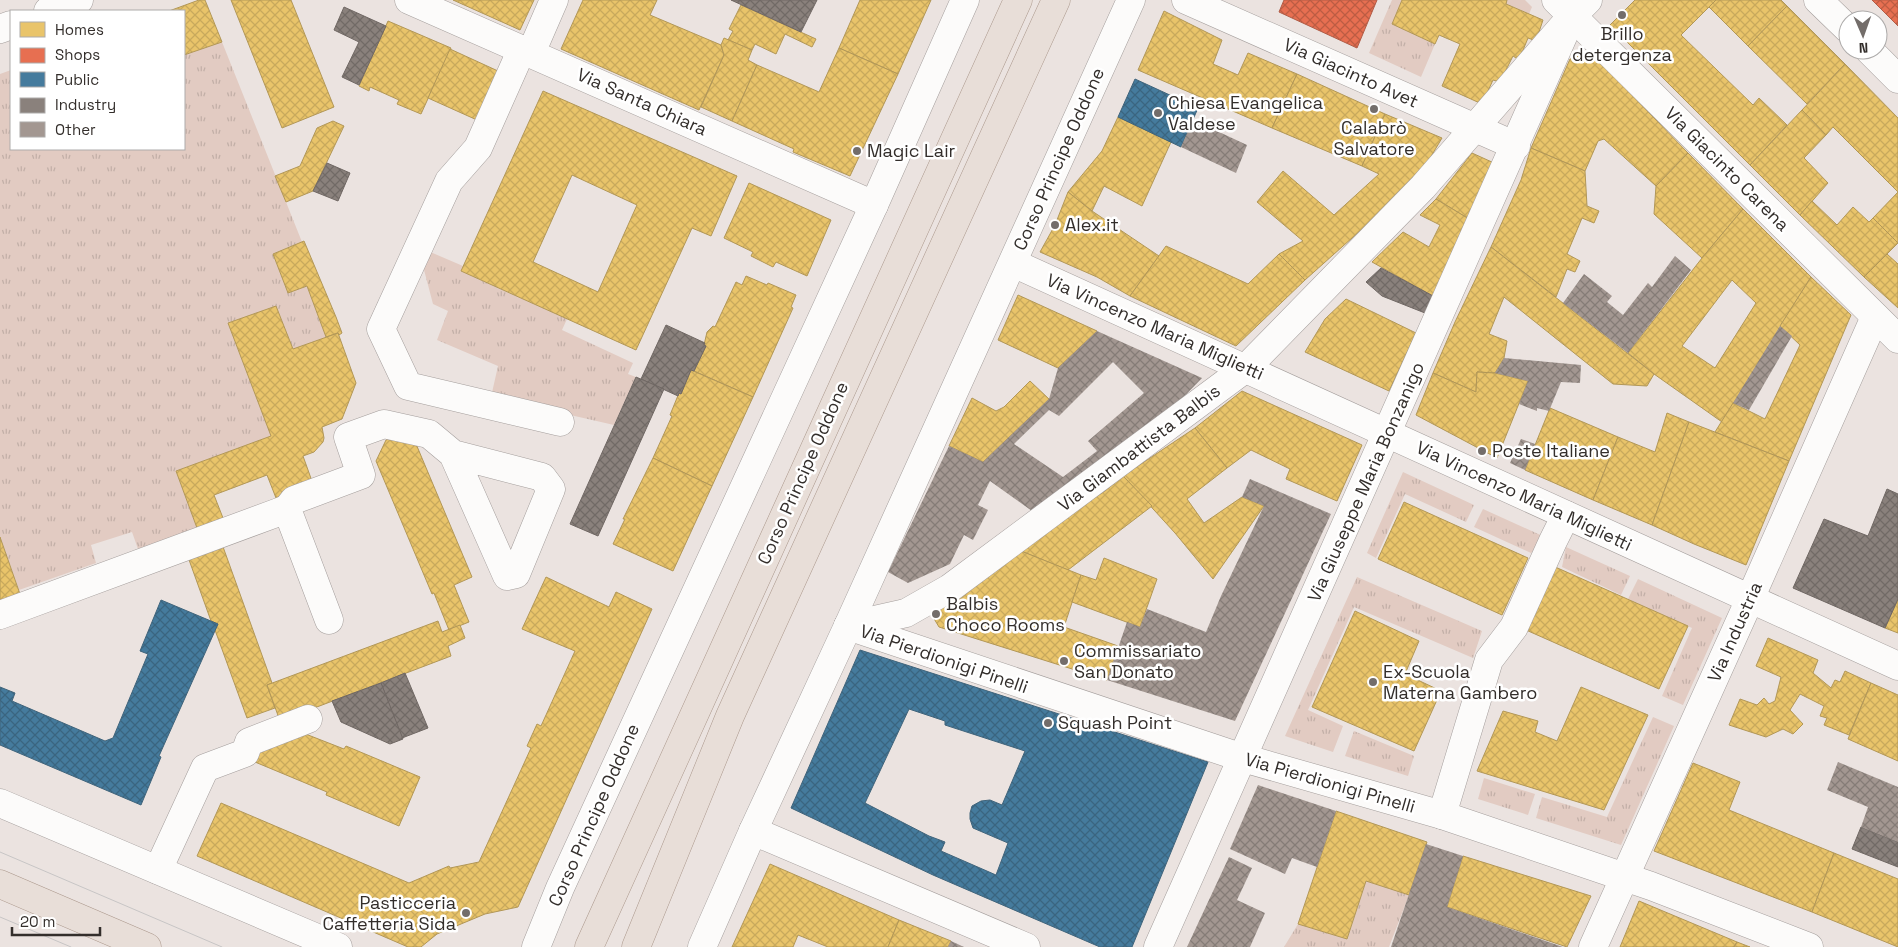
<svg xmlns="http://www.w3.org/2000/svg" width="1898" height="947" font-family="'Space Grotesk',sans-serif">
	<defs>
		<pattern id="grass-tufts" width="24" height="20" patternUnits="userSpaceOnUse" patternTransform="scale(1.25)"><rect width="24" height="20" fill="#e2cbc2"/><path d="M3 7l-1-3M5 7V3M7 7l1-3M15 17l-1-3M17 17v-4M19 17l1-3" fill="none" stroke="#c2afa7"/></pattern>
		<pattern id="homes-cross-hatch" width="8" height="8" patternUnits="userSpaceOnUse" patternTransform="scale(1.25)"><rect width="8" height="8" fill="#e9c46a"/><path d="M0 0l8 8M0 8l8-8" fill="none" stroke="#c8a95c"/></pattern>
		<pattern id="shops-cross-hatch" width="8" height="8" patternUnits="userSpaceOnUse" patternTransform="scale(1.25)"><rect width="8" height="8" fill="#e76f51"/><path d="M0 0l8 8M0 8l8-8" fill="none" stroke="#bc5c43"/></pattern>
		<pattern id="public-cross-hatch" width="8" height="8" patternUnits="userSpaceOnUse" patternTransform="scale(1.25)"><rect width="8" height="8" fill="#457b9d"/><path d="M0 0l8 8M0 8l8-8" fill="none" stroke="#3a6580"/></pattern>
		<pattern id="industry-cross-hatch" width="8" height="8" patternUnits="userSpaceOnUse" patternTransform="scale(1.25)"><rect width="8" height="8" fill="#8a817c"/><path d="M0 0l8 8M0 8l8-8" fill="none" stroke="#716a66"/></pattern>
		<pattern id="building-cross-hatch" width="8" height="8" patternUnits="userSpaceOnUse" patternTransform="scale(1.25)"><rect width="8" height="8" fill="#a39791"/><path d="M0 0l8 8M0 8l8-8" fill="none" stroke="#857c77"/></pattern>
	</defs>
	<rect width="100%" height="100%" fill="#ebe3e0"/>
	<g fill="url(#grass-tufts)">
		<polygon points="1392,0 1402,0 1392,24 1435,44 1421,77 1369,53"/>
		<polygon points="1507,0 1525,0 1532,7 1529,14 1506,4"/>
		<polygon points="222,42 302,242 273,254 288,292 307,286 326,337 293,349 276,306 228,323 271,436 176,471 197,528 138,549 132,532 91,545 96,563 19,590 0,537 0,74 11,70 11,149 184,149 184,55"/>
		<polygon points="428,251 463,266 461,271 567,319 562,330 633,363 628,374 636,377 614,425 491,397 498,366 437,340 448,311 433,304 423,266"/>
		<polygon points="1403,472 1474,505 1466,522 1405,494 1376,558 1367,553"/>
		<polygon points="1483,509 1547,538 1531,553 1474,527"/>
		<polygon points="1566,547 1630,576 1621,595 1562,567"/>
		<polygon points="1357,577 1482,631 1473,658 1354,607 1308,710 1343,726 1333,752 1285,736"/>
		<polygon points="1638,579 1722,618 1683,705 1662,696 1692,628 1628,599"/>
		<polygon points="1653,717 1674,726 1621,845 1536,818 1542,797 1607,817"/>
		<polygon points="1354,731 1414,756 1408,776 1345,756"/>
		<polygon points="1484,778 1535,794 1528,815 1478,799"/>
		<polygon points="1366,881 1409,895 1389,947 1284,947 1298,924 1347,939"/>
	</g>
	<g fill="url(#homes-cross-hatch)" stroke="#b29757" fill-rule="evenodd">
		<polygon points="199,0 205,0 222,42 184,55 184,11 169,11"/>
		<polygon points="231,0 291,0 334,107 282,128"/>
		<polygon points="453,0 534,0 520,30"/>
		<polygon points="583,0 657,0 650,15 721,45 724,55 699,110 561,49"/>
		<polygon points="860,0 931,0 898,74 839,48"/>
		<polygon points="1402,0 1507,0 1506,4 1543,20 1536,41 1528,38 1519,60 1513,56 1500,82 1493,80 1482,104 1442,86 1460,44 1439,35 1435,44 1392,24"/>
		<polygon points="1635,0 1716,0 1681,35 1753,105 1759,98 1787,125 1750,165 1610,25"/>
		<polygon points="1716,0 1781,0 1787,6 1748,46 1709,7"/>
		<polygon points="741,5 816,39 812,47 785,34 776,54 755,44 752,50 728,40 733,31 729,29"/>
		<polygon points="1787,6 1845,64 1807,104 1748,46"/>
		<polygon points="1164,11 1222,40 1213,64 1238,75 1248,53 1297,74 1272,128 1138,70"/>
		<polygon points="388,21 451,48 421,114 397,104 399,100 370,87 369,91 359,86"/>
		<polygon points="724,38 752,50 748,60 757,65 732,121 701,107 724,55 721,45"/>
		<polygon points="839,48 898,74 850,176 793,152 794,149 732,121 757,65 819,92"/>
		<polygon points="450,49 498,71 477,120 428,98"/>
		<polygon points="1590,52 1688,153 1656,186 1604,139 1598,141 1585,171 1531,148 1570,59"/>
		<polygon points="1845,64 1898,118 1898,243 1873,218 1898,192 1833,127 1826,135 1802,110"/>
		<polygon points="1297,74 1385,114 1362,166 1272,128"/>
		<path d="M543 91 737 176 711 236 692 228 636 350 461 271ZM572 175 637 205 598 292 533 262Z"/>
		<polygon points="1802,110 1826,135 1804,158 1828,183 1800,215 1750,165"/>
		<polygon points="1385,114 1442,138 1417,180 1305,280 1279,254 1303,241 1257,202 1283,171 1334,215 1379,174 1362,166"/>
		<polygon points="1118,117 1171,142 1142,206 1104,186 1092,211 1068,192 1102,151"/>
		<polygon points="333,121 344,126 313,191 286,202 275,176 300,166 317,128"/>
		<polygon points="1531,148 1585,171 1587,206 1599,211 1594,223 1582,218 1567,254 1580,261 1575,272 1567,269 1556,297 1491,247 1521,180"/>
		<polygon points="1472,153 1494,163 1469,219 1436,199"/>
		<polygon points="1688,153 1743,209 1702,258 1654,214 1656,186"/>
		<polygon points="749,183 831,220 807,276 776,262 773,267 751,256 753,252 724,238"/>
		<polygon points="1068,192 1092,211 1159,256 1130,296 1097,277 1040,252 1055,225"/>
		<polygon points="1436,199 1469,219 1433,296 1372,262 1403,232 1429,247 1440,225 1420,215"/>
		<polygon points="1812,201 1837,225 1853,207 1869,222 1873,218 1898,243 1864,277 1800,215"/>
		<path d="M1743 209 1811 277 1722 422 1654 374 1628 353 1702 258ZM1732 280 1756 303 1715 368 1682 346Z"/>
		<polygon points="304,241 336,317 342,333 339,335 338,333 326,337 307,286 288,293 273,254"/>
		<polygon points="1166,246 1248,284 1279,254 1305,280 1236,346 1130,296"/>
		<polygon points="1491,247 1654,374 1647,386 1613,384 1504,297 1489,334 1507,341 1504,358 1495,373 1477,372 1476,392 1433,373 1455,322"/>
		<polygon points="1887,254 1898,264 1898,308 1864,277"/>
		<polygon points="746,276 767,285 768,283 796,295 791,307 793,308 753,397 694,371 706,346 704,345 707,332 713,326 715,327 736,282 742,285"/>
		<polygon points="1811,277 1851,315 1789,461 1715,432 1733,403 1765,419 1800,345 1780,326"/>
		<polygon points="1018,295 1097,331 1058,368 998,340"/>
		<polygon points="1346,299 1416,333 1389,391 1305,352 1325,319"/>
		<polygon points="276,306 293,349 338,333 356,383 342,419 322,427 324,438 323,442 314,452 303,456 313,484 276,498 267,475 214,495 223,518 197,528 176,471 271,436 228,323"/>
		<polygon points="691,370 753,397 712,486 653,458 672,416 670,415 679,393 681,394"/>
		<polygon points="1477,372 1495,373 1528,381 1497,458 1416,415 1433,373 1476,392"/>
		<polygon points="1030,381 1049,399 983,462 949,446 972,398 996,411 1004,407"/>
		<polygon points="1242,391 1362,445 1337,501 1286,479 1290,469 1251,450 1227,468 1195,428"/>
		<polygon points="1550,408 1618,437 1593,500 1525,470"/>
		<polygon points="1667,413 1689,422 1652,525 1593,500 1618,437 1655,452"/>
		<polygon points="1689,422 1789,461 1746,565 1694,544 1652,525"/>
		<polygon points="1195,428 1227,468 1187,499 1204,523 1242,497 1264,506 1213,579 1175,533 1123,476"/>
		<polygon points="411,432 472,577 454,585 469,622 449,630 434,593 432,594 376,461 386,440"/>
		<polygon points="653,458 712,486 673,571 613,544 625,519 623,519"/>
		<polygon points="1123,476 1152,506 1068,570 1016,549 1105,491"/>
		<polygon points="1404,502 1528,558 1502,615 1378,559"/>
		<polygon points="0,537 20,594 0,601"/>
		<polygon points="222,544 272,683 267,685 275,708 247,718 215,630 218,624 211,621 188,557"/>
		<polygon points="1016,549 1081,575 1064,627 1118,646 1107,680 939,627 930,612"/>
		<polygon points="1104,558 1157,579 1140,627 1072,602 1081,575 1096,580"/>
		<polygon points="1553,566 1688,626 1659,689 1526,630"/>
		<polygon points="546,577 609,607 616,592 652,609 518,907 485,914 437,934 421,947 408,947 197,856 221,803 409,883 449,866 450,868 479,862 531,748 527,746 537,724 541,726 575,651 522,629"/>
		<polygon points="1898,599 1898,633 1885,628"/>
		<polygon points="1355,611 1419,641 1405,674 1441,691 1414,751 1312,707"/>
		<polygon points="438,621 442,632 460,625 465,638 448,646 451,656 280,721 267,685"/>
		<polygon points="1768,638 1818,660 1813,673 1831,688 1835,680 1840,682 1845,671 1871,683 1849,735 1824,725 1827,718 1820,716 1824,706 1800,694 1790,710 1803,724 1793,734 1783,729 1766,737 1729,725 1740,699 1757,705 1764,698 1769,704 1775,701 1781,677 1756,666"/>
		<polygon points="1871,683 1898,695 1898,761 1848,739"/>
		<polygon points="1581,687 1648,715 1604,810 1477,771 1503,711 1538,721 1535,732 1557,741"/>
		<polygon points="303,733 344,749 346,746 420,777 399,826 326,795 327,792 255,762 259,752"/>
		<polygon points="1693,763 1740,782 1729,810 1834,853 1812,912 1654,851"/>
		<polygon points="1336,811 1427,842 1409,895 1366,881 1347,939 1298,924"/>
		<polygon points="1834,853 1898,879 1898,947 1812,912"/>
		<polygon points="1463,856 1591,896 1567,947 1447,907"/>
		<polygon points="770,864 899,920 888,947 828,947 798,935 793,947 732,947"/>
		<polygon points="1639,901 1737,942 1734,947 1620,947"/>
		<polygon points="899,920 951,941 948,947 888,947"/>
		<polygon points="1737,942 1750,947 1734,947"/>
	</g>
	<g fill="url(#shops-cross-hatch)" stroke="#b15c46">
		<polygon points="1284,0 1377,0 1357,48 1279,12"/>
		<polygon points="1872,0 1898,0 1898,26"/>
	</g>
	<g fill="url(#public-cross-hatch)" stroke="#40647b" fill-rule="evenodd">
		<polygon points="1135,79 1198,108 1181,147 1118,117"/>
		<polygon points="161,600 218,624 159,756 161,757 141,805 0,745 0,687 15,693 12,701 105,741 113,738 148,654 140,651"/>
		<path d="M860 650 1208 762 1132 947H1100L933 875 791 808ZM909 709 945 721V725L1025 751 1002 805 990 800 981 801 972 806 970 813V819L973 828 1008 843 996 875 941 851 945 842 929 836 865 803Z"/>
	</g>
	<g fill="url(#industry-cross-hatch)" stroke="#706864">
		<polygon points="731,0 817,0 801,32"/>
		<polygon points="344,7 386,26 359,85 342,77 359,42 334,30"/>
		<polygon points="327,163 350,173 338,201 313,191"/>
		<polygon points="1381,268 1433,296 1425,313 1382,296 1366,282"/>
		<polygon points="666,325 705,343 704,345 706,346 694,371 691,370 681,394 679,393 678,396 641,379"/>
		<polygon points="636,377 664,389 598,536 570,524"/>
		<polygon points="1887,489 1898,494 1898,599 1885,628 1793,588 1824,519 1868,536"/>
		<polygon points="405,673 428,728 402,738 381,683"/>
		<polygon points="381,683 403,739 390,744 341,722 332,701"/>
		<polygon points="1861,827 1898,842 1898,867 1852,849"/>
	</g>
	<g fill="url(#building-cross-hatch)" fill-rule="evenodd">
		<polygon points="1212,119 1223,123 1217,131 1247,145 1236,173 1181,147 1192,122 1204,128"/>
		<polygon points="1675,256 1691,270 1628,353 1563,303 1584,274 1612,296 1607,302 1623,315 1648,283 1652,287"/>
		<polygon points="1780,326 1792,336 1749,410 1733,403"/>
		<path d="M1097 331 1202 378 1157 424 1032 511 990 481 978 505 988 510 973 540 964 535 950 564 908 583 888 572 949 446 983 462 1049 399 1058 368ZM1113 362 1144 393 1088 441 1097 451 1063 477 1014 444 1049 410 1059 416Z"/>
		<polygon points="1504,358 1581,365 1580,383 1561,382 1549,411 1537,408 1537,411 1519,404 1528,381 1495,373"/>
		<polygon points="1521,439 1535,444 1525,470 1510,463"/>
		<polygon points="1250,479 1331,514 1235,721 1107,680 1127,622 1140,627 1147,609 1206,632 1221,596 1264,506 1242,497"/>
		<polygon points="1838,762 1898,787 1898,842 1861,827 1868,807 1827,790"/>
		<polygon points="1258,785 1336,811 1317,867 1292,858 1285,874 1230,849"/>
		<polygon points="1426,844 1463,856 1447,907 1563,947 1391,947"/>
		<polygon points="1229,857 1252,868 1237,900 1265,913 1250,947 1187,947"/>
		<polygon points="951,941 964,947 948,947"/>
	</g>
	<g fill="none" stroke-linecap="round" stroke-linejoin="round">
		<defs>
			<g id="minor">
				<polyline points="409,0 874,205"/>
				<polyline points="1186,0 1516,146"/>
				<polyline points="1556,0 1898,339"/>
				<polyline points="1818,0 1848,29"/>
				<polyline points="48,11 79,0"/>
				<polyline points="0,29 11,25"/>
				<polyline points="522,49 478,148 449,181 381,329 408,386 560,422"/>
				<polyline points="1869,50 1898,79"/>
				<polyline points="531,53 554,0"/>
				<polyline points="1013,263 1898,666"/>
				<polyline points="0,615 287,509"/>
				<polyline points="329,620 287,509 294,500 361,475 348,437 384,424 429,434 453,454 507,576 516,574 551,489 542,477 453,454"/>
				<polyline points="848,626 1243,758 1442,815 1651,886 1809,947"/>
				<polyline points="848,626 906,613 950,588 1246,368 1423,187 1572,16 1588,0"/>
				<polyline points="0,803 338,947"/>
				<polyline points="1442,815 1489,660 1514,627 1553,541 1566,515"/>
				<polyline points="753,831 1026,947"/>
				<polyline points="158,870 205,768 245,753 249,742 308,719"/>
				<polyline points="536,947 560,888 874,205 965,0"/>
				<polyline points="702,947 753,831 848,626 1131,0"/>
				<polyline points="1158,947 1572,16"/>
				<polyline points="1593,947 1750,599 1875,317"/>
			</g>
			<g id="major">
				<polyline points="0,884 147,947"/>
				<polyline points="589,947 1018,0"/>
				<polyline points="636,947 730,716 1056,0"/>
			</g>
		</defs>
		<use href="#minor" stroke="#a49e9c" stroke-width="29"/>
		<use href="#major" stroke="#ab988c" stroke-width="29"/>
		<use href="#minor" stroke="#fcfbfa" stroke-width="28"/>
		<use href="#major" stroke="#e8ded8" stroke-width="28"/>
		<g stroke="#c7c5c5" stroke-width="1">
			<polyline points="0,852 222,947"/>
			<polyline points="0,917 71,947"/>
		</g>
	</g>
	<g fill="#736d6a" stroke="#fff" stroke-width="2">
		<circle cx="1622" cy="15" r="5"/>
		<circle cx="1374" cy="109" r="5"/>
		<circle cx="1158" cy="113" r="5"/>
		<circle cx="857" cy="151" r="5"/>
		<circle cx="1055" cy="225" r="5"/>
		<circle cx="1482" cy="451" r="5"/>
		<circle cx="936" cy="614" r="5"/>
		<circle cx="1064" cy="661" r="5"/>
		<circle cx="1373" cy="682" r="5"/>
		<circle cx="1048" cy="723" r="5"/>
		<circle cx="466" cy="913" r="5"/>
	</g>
	<g text-anchor="middle" stroke-width="5" stroke-linejoin="round" paint-order="stroke">
		<g font-size="18" fill="#332e2b" stroke="#fff" text-anchor="start">
			<text x="1622" y="40" text-anchor="middle">Brillo<tspan x="1622" dy="21">detergenza</tspan></text>
			<text x="1168" y="109">Chiesa Evangelica<tspan x="1168" dy="21">Valdese</tspan></text>
			<text x="1374" y="134" text-anchor="middle">Calabrò<tspan x="1374" dy="21">Salvatore</tspan></text>
			<text x="867" y="157">Magic Lair</text>
			<text x="1065" y="231">Alex.it</text>
			<text x="1492" y="457">Poste Italiane</text>
			<text x="946" y="610">Balbis<tspan x="946" dy="21">Choco Rooms</tspan></text>
			<text x="1074" y="657">Commissariato<tspan x="1074" dy="21">San Donato</tspan></text>
			<text x="1383" y="678">Ex-Scuola<tspan x="1383" dy="21">Materna Gambero</tspan></text>
			<text x="1058" y="729">Squash Point</text>
			<text x="456" y="909" text-anchor="end">Pasticceria<tspan x="456" dy="21">Caffetteria Sida</tspan></text>
		</g>
		<g font-size="18" fill="#332e2b" stroke="#fff">
			<text transform="translate(1351 73) rotate(24)" y="6">Via Giacinto Avet</text>
			<text transform="translate(642 102) rotate(24)" y="6">Via Santa Chiara</text>
			<text transform="translate(1059 159) rotate(-66)" y="6">Corso Principe Oddone</text>
			<text transform="translate(1727 169) rotate(45)" y="6">Via Giacinto Carena</text>
			<text transform="translate(1155 327) rotate(24)" y="6">Via Vincenzo Maria Miglietti</text>
			<text transform="translate(1139 448) rotate(-37)" y="6">Via Giambattista Balbis</text>
			<text transform="translate(803 473) rotate(-66)" y="6">Corso Principe Oddone</text>
			<text transform="translate(1366 482) rotate(-66)" y="6">Via Giuseppe Maria Bonzanigo</text>
			<text transform="translate(1524 496) rotate(25)" y="6">Via Vincenzo Maria Miglietti</text>
			<text transform="translate(1735 632) rotate(-66)" y="6">Via Industria</text>
			<text transform="translate(944 659) rotate(19)" y="6">Via Pierdionigi Pinelli</text>
			<text transform="translate(1330 783) rotate(16)" y="6">Via Pierdionigi Pinelli</text>
			<text transform="translate(594 815) rotate(-66)" y="6">Corso Principe Oddone</text>
		</g>
	</g>
	<rect x="10" y="10" width="175" height="140" fill="#ffffff" stroke="#adabaa"/>
	<rect x="20" y="22" width="25" height="15" fill="#e9c46a" stroke="#adabaa"/>
	<text x="55" y="35" font-size="15" fill="#332e2b">Homes</text>
	<rect x="20" y="48" width="25" height="15" fill="#e76f51" stroke="#adabaa"/>
	<text x="55" y="60" font-size="15" fill="#332e2b">Shops</text>
	<rect x="20" y="72" width="25" height="15" fill="#457b9d" stroke="#adabaa"/>
	<text x="55" y="85" font-size="15" fill="#332e2b">Public</text>
	<rect x="20" y="98" width="25" height="15" fill="#8a817c" stroke="#adabaa"/>
	<text x="55" y="110" font-size="15" fill="#332e2b">Industry</text>
	<rect x="20" y="122" width="25" height="15" fill="#a39791" stroke="#adabaa"/>
	<text x="55" y="135" font-size="15" fill="#332e2b">Other</text>
	<g transform="translate(1863 35) rotate(178)"><circle r="24" fill="#ffffff" stroke="#adabaa"/>
	<path d="M0-4L9 19L0 12L-9 19Z" fill="#736d6a"/>
	<text y="-8" font-size="14" font-weight="bold" text-anchor="middle" fill="#332e2b">N</text>
	</g>
	<path d="M12 927v8h88v-8" fill="none" stroke="#332e2b" stroke-width="2.5"/>
	<text x="20" y="927" font-size="15" fill="#332e2b" stroke="#ffffff" stroke-width="4" paint-order="stroke">20 m</text>
</svg>
